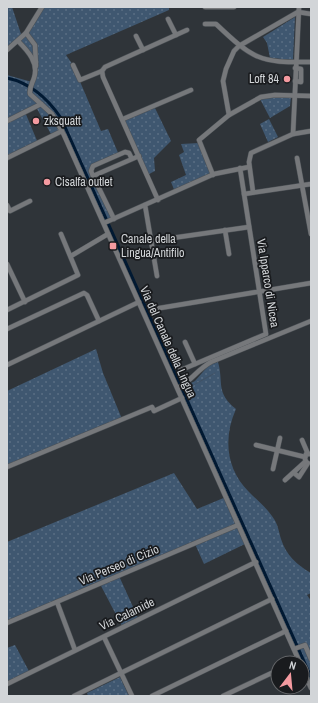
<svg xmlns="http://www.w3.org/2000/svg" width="318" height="703" font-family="'Archivo Narrow',sans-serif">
	<defs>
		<pattern id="grass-dots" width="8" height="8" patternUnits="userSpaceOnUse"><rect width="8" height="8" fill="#3f5770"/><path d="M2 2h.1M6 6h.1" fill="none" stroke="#5a6e84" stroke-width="1.8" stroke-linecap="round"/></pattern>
	</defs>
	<rect width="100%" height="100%" fill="#2f3439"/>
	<g fill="url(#grass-dots)">
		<polygon points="7,7 12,7 22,37 7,50"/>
		<polygon points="42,7 169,7 169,10 66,55 73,65 101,131 108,129 119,155 91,170 114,219 104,223 63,131 52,136 36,107 25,112 38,143 7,158 7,75 32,82 34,63 19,42"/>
		<polygon points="295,17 293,60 270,58 267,43 263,37"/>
		<polygon points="267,97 291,97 290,106 270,118 260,99"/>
		<polygon points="154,106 171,141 154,158 155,171 147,175 123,119"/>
		<polygon points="269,119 278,137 268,142 260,124"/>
		<polygon points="199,143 213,175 175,192 171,182 186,175 179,155 184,152 181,144"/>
		<polygon points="96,349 103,373 122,419 7,467 7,391"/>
		<path d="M218 362C224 383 215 392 236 409 223 438 226 469 249 492 258 501 267 508 274 519 278 525 279 532 281 539 286 555 297 565 311 573V593L307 595 311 601V683L181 391V388L195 381 209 365Z"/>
		<polygon points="174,473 197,509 226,497 247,543 204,564 195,544 119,576 139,620 123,628 100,584 7,623 7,542"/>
		<polygon points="15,645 30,673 7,684 7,648"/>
		<polygon points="120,677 129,696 88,696 87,693"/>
	</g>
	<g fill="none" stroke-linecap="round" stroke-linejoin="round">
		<polyline stroke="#405164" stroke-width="1" points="183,391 215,373"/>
		<path stroke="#011932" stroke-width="3" d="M7 78C31 83 48 99 61 118L311 677"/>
		<defs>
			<g id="minor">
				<polyline points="205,7 234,7"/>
				<polyline points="168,19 176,35"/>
				<path d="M205 24H216C253 59 259 63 311 62"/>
				<polyline points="26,33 35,45 36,66"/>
				<polyline points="136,36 143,50"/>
				<path d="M18 41C28 51 39 63 34 78 32 84 29 88 30 94L52 114 64 135 300 663"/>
				<polyline points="7,50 26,33 42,7"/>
				<polyline points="73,65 80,80 102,71"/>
				<polyline points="295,81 301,82 301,69 295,68"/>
				<polyline points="229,115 223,81 226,69 234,51 239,46 298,12 311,14"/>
				<polyline points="123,119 191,90"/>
				<polyline points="7,121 41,104"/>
				<polyline points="293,134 299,7"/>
				<polyline points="7,158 62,131"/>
				<polyline points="297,158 311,234"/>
				<polyline points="132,159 129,153 125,152 93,166 91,171 93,176 139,156"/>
				<polyline points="213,175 199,140 229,115 261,97 275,95 311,96"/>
				<polyline points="93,176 114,219"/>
				<polyline points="253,192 249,162 251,153 293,134 311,131"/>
				<polyline points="244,194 311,184"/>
				<polyline points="158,200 103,77 102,71 105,67 187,30"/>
				<polyline points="7,205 10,211 30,201"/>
				<polyline points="145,205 157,276"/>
				<polyline points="104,223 214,174 249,167"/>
				<polyline points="225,230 229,254"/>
				<polyline points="151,241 249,227"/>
				<polyline points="71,256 108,234"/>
				<polyline points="7,264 25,302"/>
				<polyline points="154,309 311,283"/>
				<polyline points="7,310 78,275 61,234"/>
				<polyline points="7,329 84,293 87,295 99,321"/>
				<polyline points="185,342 195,364"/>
				<polyline points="171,349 181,370 266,334 240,168"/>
				<polyline points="7,365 139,302"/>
				<path d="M178 388C191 381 198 369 211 362L311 321"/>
				<polyline points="302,440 308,454"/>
				<polyline points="256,445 305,457"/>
				<polyline points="305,459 306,454 311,454"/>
				<polyline points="7,467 152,407 154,411 182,398"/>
				<polyline points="273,469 280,438"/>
				<polyline points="294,473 299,477 308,463"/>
				<polyline points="285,480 306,461"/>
				<polyline points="57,602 75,650"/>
				<polyline points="7,623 238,525"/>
				<polyline points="104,637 132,696"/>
				<polyline points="294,649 305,645 311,659"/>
				<polyline points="302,668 311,688"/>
				<polyline points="7,684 256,562"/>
				<polyline points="74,696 272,599"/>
				<polyline points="152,696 286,631"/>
				<polyline points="223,696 278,670"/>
			</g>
		</defs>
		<use href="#minor" stroke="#4c5156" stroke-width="5.5"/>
		<use href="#minor" stroke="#76787b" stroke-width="4.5"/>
	</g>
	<g fill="#f49aa0" stroke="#191b1e" stroke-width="1.5">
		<circle cx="287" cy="79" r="4"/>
		<circle cx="36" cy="121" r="4"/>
		<circle cx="47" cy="182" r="4"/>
		<rect x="109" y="242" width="8" height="8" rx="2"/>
	</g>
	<g text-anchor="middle" stroke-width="3.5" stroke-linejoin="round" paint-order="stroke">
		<g font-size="12" fill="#d2d5d8" stroke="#191b1e" text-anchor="start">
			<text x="279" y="83" text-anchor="end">Loft 84</text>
			<text x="44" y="125">zksquatt</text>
			<text x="55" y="186">Cisalfa outlet</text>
			<text x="121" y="243">Canale della<tspan x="121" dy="14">Lingua/Antifilo</tspan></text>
		</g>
		<g font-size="12" fill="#d2d5d8" stroke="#191b1e">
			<text transform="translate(268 283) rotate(81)" y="4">Via Ipparco di Nicea</text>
			<text transform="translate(168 342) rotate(66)" y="4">Via del Canale della Lingua</text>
			<text transform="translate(119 565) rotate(-23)" y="4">Via Perseo di Cizio</text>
			<text transform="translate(127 614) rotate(-26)" y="4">Via Calamide</text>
		</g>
	</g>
	<rect width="318" height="703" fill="none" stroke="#d2d5d8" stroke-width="16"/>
	<g transform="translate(290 675) rotate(16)"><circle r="19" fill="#191b1e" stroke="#636568"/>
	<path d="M0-3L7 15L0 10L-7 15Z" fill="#f49aa0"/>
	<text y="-6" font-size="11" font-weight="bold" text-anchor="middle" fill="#d2d5d8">N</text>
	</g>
</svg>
